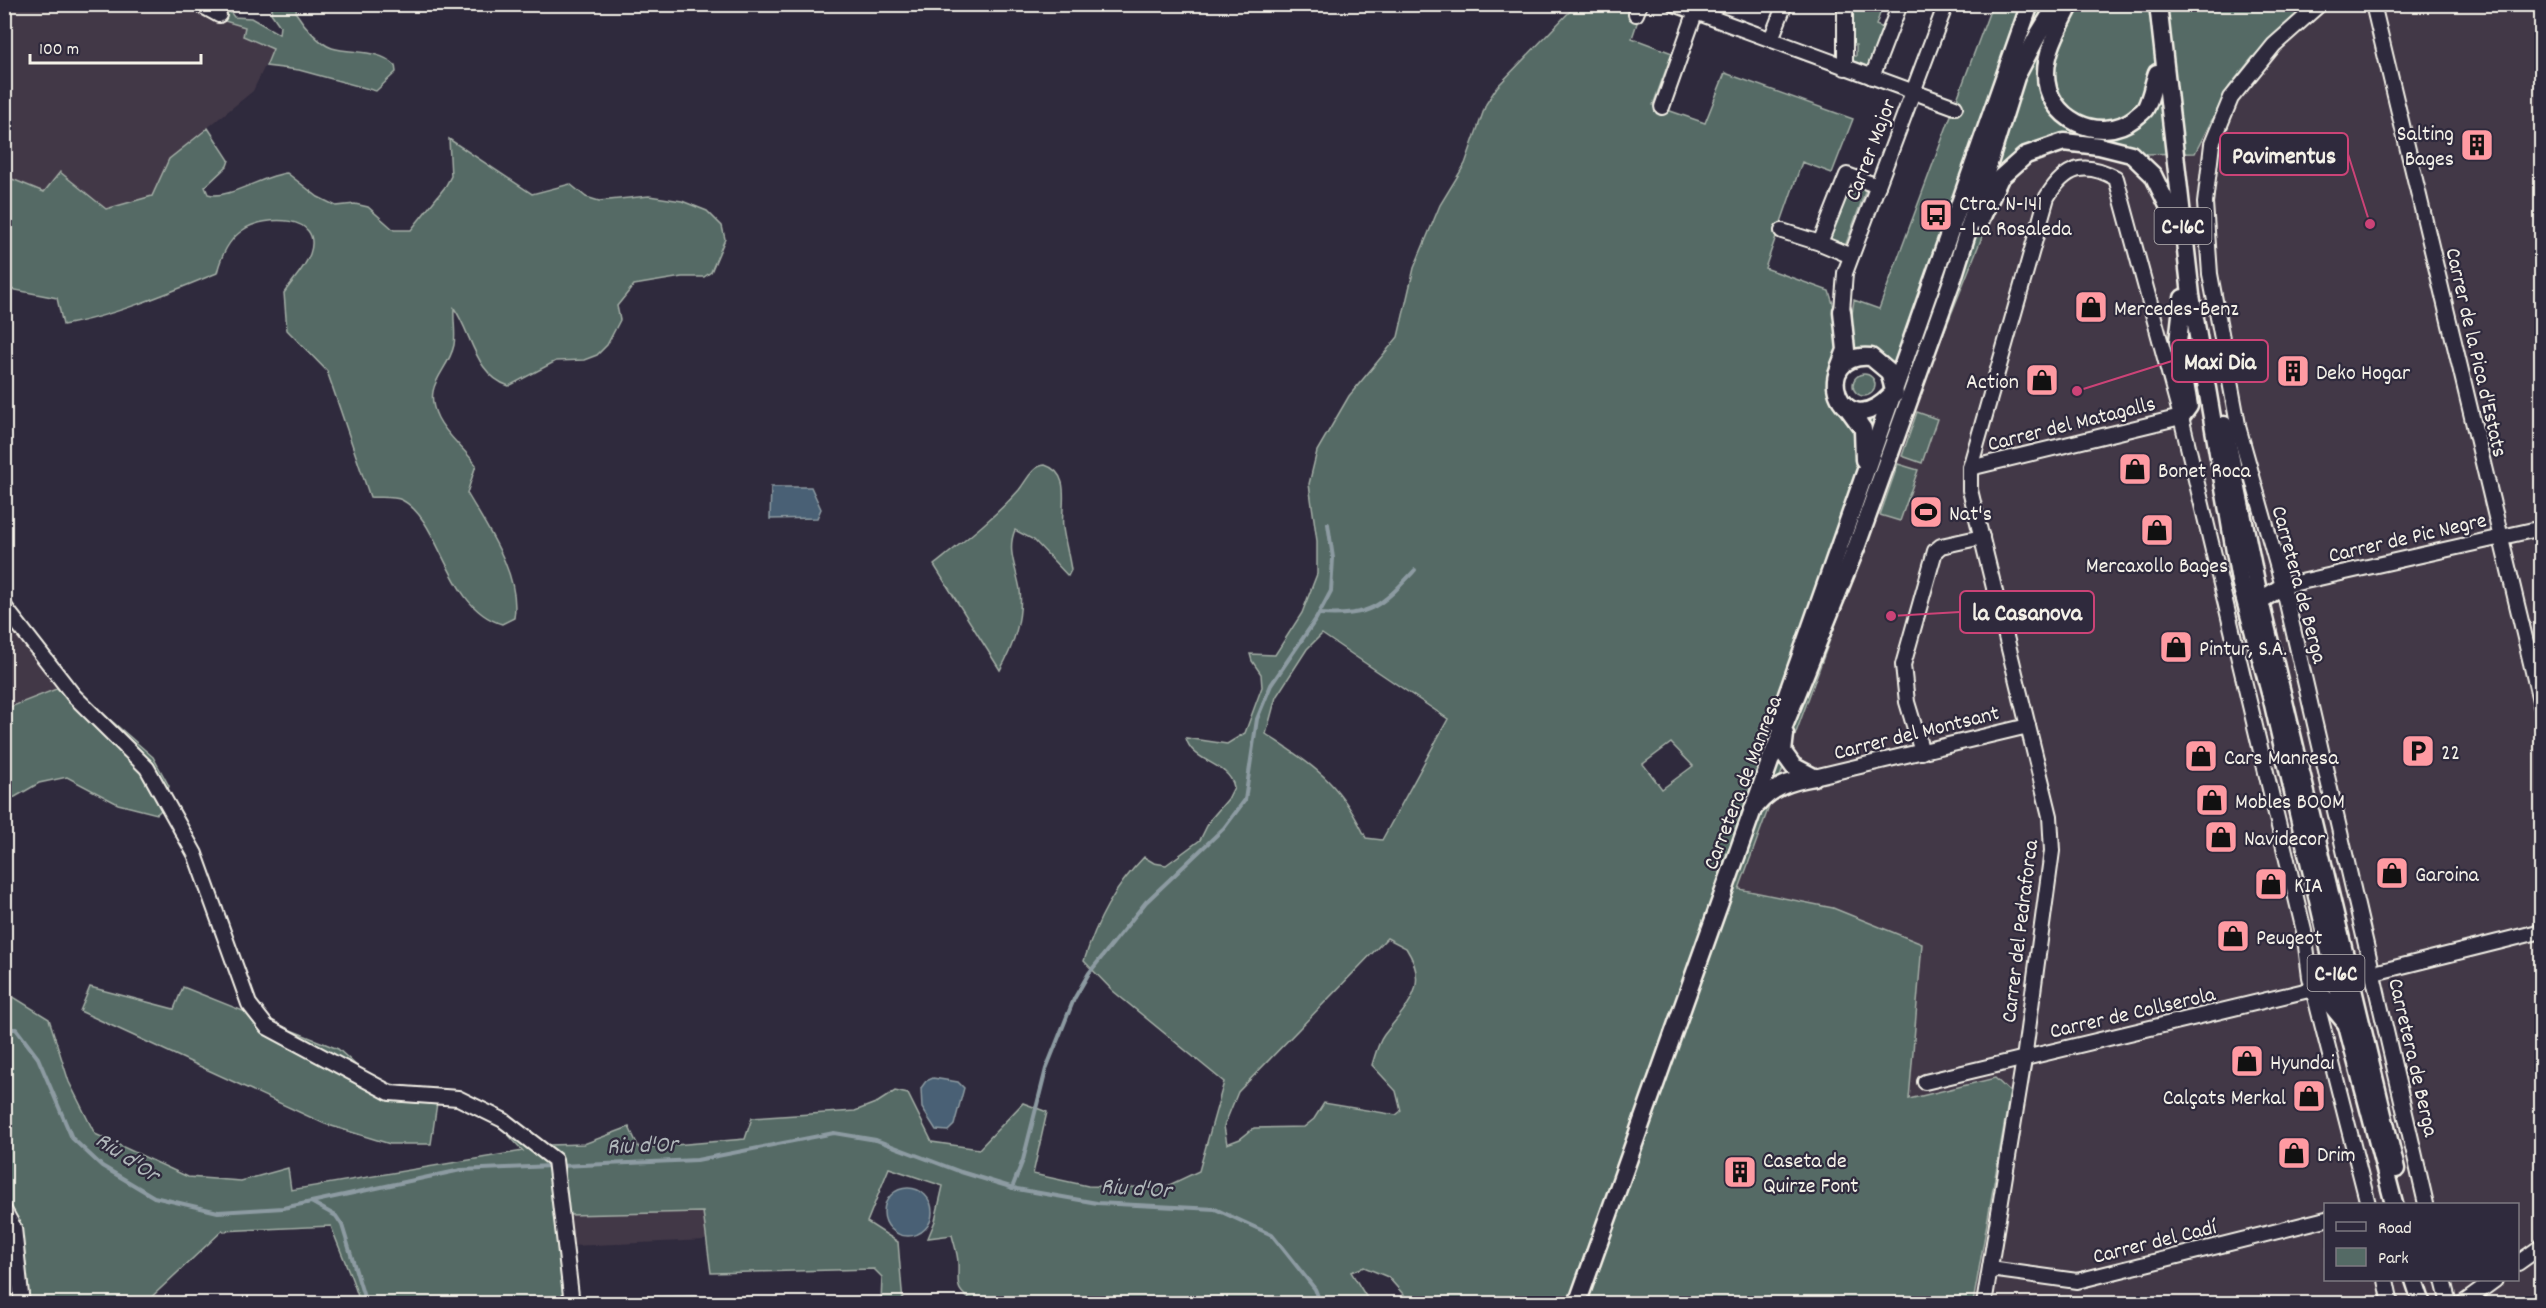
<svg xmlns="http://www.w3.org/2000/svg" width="2546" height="1308" font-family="Dekko,sans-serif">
	<rect width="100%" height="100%" fill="#2f2a3d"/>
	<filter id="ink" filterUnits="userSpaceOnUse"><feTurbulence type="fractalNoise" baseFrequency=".0167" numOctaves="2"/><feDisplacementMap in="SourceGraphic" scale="12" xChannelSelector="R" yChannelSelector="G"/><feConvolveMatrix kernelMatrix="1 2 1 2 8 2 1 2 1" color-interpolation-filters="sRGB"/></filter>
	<g filter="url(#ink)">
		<g fill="#423747" fill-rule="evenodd">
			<polygon points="5,5 183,5 198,13 245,27 243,37 273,49 253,91 169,159 152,196 106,209 60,172 44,192 5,176 4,154 14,142 5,136"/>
			<path d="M2306 5H2541V1303H1877L1903 1166 1922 944 1739 890 1922 387 1996 202 2010 157 2048 138 2070 135 2113 139 2141 154 2195 153 2229 87 2252 58ZM2326 1204H2518V1280H2326Z"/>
			<polygon points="5,615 60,688 8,708 5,705"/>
			<polygon points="703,1212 707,1240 571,1246 568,1215"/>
		</g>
		<g fill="#546a65" stroke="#a4aea6" stroke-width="1.5" fill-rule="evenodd">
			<path d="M201 5H225L234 17 251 18 279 34 280 26 271 13 273 5H297L296 13C303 24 319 44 332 48 353 54 378 49 395 65L396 72 376 91 299 70 266 66 273 49 243 36 245 27 198 13Z"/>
			<path d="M1576 5H1635L1638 20 1632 38 1672 53 1653 105 1705 123 1725 73 1853 119 1832 173 1802 162 1765 268 1829 291 1834 307 1852 314 1854 300 1879 309 1992 5H2306L2252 58 2229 87 2195 153 2141 154 2113 139 2070 135 2048 138 2010 157 1996 202 1922 387 1739 889 1833 908 1922 944 1909 1099 1995 1078 2010 1092 1973 1303H1411L1388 1277 1364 1267 1351 1272 1370 1303 1038 1304 1027 1298 976 1303C953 1290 959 1285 958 1263 958 1254 954 1244 952 1235L928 1238 935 1221 943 1186 889 1168 867 1222 898 1242 903 1303H881L882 1277 874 1269 711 1273 703 1212 568 1215 578 1303H360C353 1277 340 1252 331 1226L222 1231 145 1303H5L4 991 49 1019 69 1082 95 1134 188 1177 241 1181 288 1168 291 1190 523 1151 503 1129 513 1118 548 1145 584 1144 629 1127 639 1148 745 1139 752 1118 855 1111 878 1102 895 1091 908 1094 932 1142 979 1149 1023 1103 1047 1112 1033 1174 1088 1186 1163 1188 1199 1171 1224 1082 1113 991 1084 961C1097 920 1114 888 1144 857L1154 863 1166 865 1200 840 1210 820 1228 799 1234 787C1229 762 1192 763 1186 738L1227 744 1245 733 1262 687 1261 674 1252 661 1250 654 1275 655 1302 613 1317 574V541L1309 484 1317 451 1349 396 1398 337 1414 268 1440 205 1465 164 1486 104 1497 87ZM1869 365 1881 373 1884 380 1882 395 1863 406 1849 399C1843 385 1841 377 1854 366ZM1322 634 1448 719 1382 840 1366 838C1339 781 1317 769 1266 734L1276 697 1307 649ZM1671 743 1693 766 1662 789 1643 764ZM1387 938 1406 948C1431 987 1407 1005 1384 1035 1378 1043 1375 1055 1372 1065L1396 1091 1401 1111 1396 1115 1324 1103 1314 1119 1304 1127 1254 1128 1240 1139 1227 1144 1224 1126 1238 1092Z"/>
			<polygon points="1852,5 1883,5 1876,25 1886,29 1871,69 1850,61 1851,56 1856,56 1856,45 1851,45"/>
			<path d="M208 128 229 160 227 166 205 187 208 194C228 200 264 175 287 173L318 197 336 206 355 204 368 207 394 230H411L445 187 451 176 449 139 532 194 570 184 586 197 599 201 649 196 682 201 707 211 722 226 725 239 711 272 704 277H682L634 285 617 306 620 320 607 345 597 355 584 360 556 361 509 386C475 375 472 334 454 308 453 321 456 333 454 345 448 373 421 384 438 418 447 436 465 449 476 465L467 493C487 528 521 575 514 618L502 624C446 608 442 521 402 500 394 496 380 498 370 497L327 371 287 330 284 293C292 281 305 268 310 254 324 214 264 215 243 230 228 240 221 256 217 273 171 292 111 317 63 325L57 298 5 288V176L44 192 60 172 106 209 152 196 169 159Z"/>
			<polygon points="1850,181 1867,187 1844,249 1827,242"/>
			<circle cx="1864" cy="385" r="11"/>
			<polygon points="1917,412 1937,419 1922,463 1902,456"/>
			<polygon points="1898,464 1918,470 1900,521 1880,515"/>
			<path d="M1045 465C1073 474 1060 507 1063 528 1065 542 1069 556 1071 570L1068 576 1034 540 1015 530C1006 551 1017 569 1020 590 1023 617 1013 648 1000 670L934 565C964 541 994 518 1019 490 1027 480 1032 466 1045 465Z"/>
			<polygon points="5,595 83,696 153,757 169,786 162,809 157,814 118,804 67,777 39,783 15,797 5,799 4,705 8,708 59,688 5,615"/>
			<polygon points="90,987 174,1009 183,987 338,1049 370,1078 399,1086 439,1089 431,1144 390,1144 325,1124 80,1011"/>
		</g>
		<g fill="#496174" stroke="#8d9ba2" stroke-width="1.5">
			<polygon points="771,487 811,487 821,509 817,518 770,519"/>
			<polygon points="933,1078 958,1082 964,1088 954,1125 948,1131 936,1130 922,1108 921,1088 926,1081"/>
			<circle cx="908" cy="1212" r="24"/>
			<polygon points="694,1296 700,1297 704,1303 642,1303 649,1297"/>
		</g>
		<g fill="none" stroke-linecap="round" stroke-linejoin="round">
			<g stroke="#8d9ba2" stroke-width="4">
				<path d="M1319 614C1372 617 1381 606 1415 570"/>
				<polyline points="4,1029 16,1029 38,1058 72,1138 102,1166 154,1197 218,1212 283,1208 461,1170 552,1166"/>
				<polyline points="560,1166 697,1160 834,1133 876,1140 961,1172 1017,1189 1097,1203 1215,1209 1272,1235 1315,1289 1321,1304"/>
				<polyline points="1012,1188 1023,1160 1046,1069 1074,999 1089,973 1146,902 1224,828 1245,800 1257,719 1271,685 1316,619 1331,591 1333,558 1328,524"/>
				<polyline points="311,1202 336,1216 342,1225 366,1304"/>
			</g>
			<defs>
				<g id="minor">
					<polyline points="199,4 219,15"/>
					<polyline points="1674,4 1955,107"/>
					<polyline points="2320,4 2274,45 2231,98 2212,144 2205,203 2210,274 2239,430 2283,586 2426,1204"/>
					<polyline points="2373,4 2542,709"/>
					<polyline points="1636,14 1640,4"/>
					<polyline points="1771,39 1785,4"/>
					<polyline points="1845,68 1845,4"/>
					<polyline points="1872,77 1900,4"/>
					<polyline points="1662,107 1698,5"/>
					<polyline points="1782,231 1820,243"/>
					<polyline points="1851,256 1820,243 1847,175 1878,186"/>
					<polyline points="1842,311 1845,273 1946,4"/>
					<polyline points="1970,468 2181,417"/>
					<polyline points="2283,586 2542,528"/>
					<polyline points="4,606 74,696 147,768 195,854 249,1004 267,1027 390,1093 458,1098 503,1120 555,1160 572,1304"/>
					<polyline points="1922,752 1907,702 1903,665 1935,551 1941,546 1982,537"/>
					<polyline points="1814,777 2028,726"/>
					<polyline points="2374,973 2542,931"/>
					<polyline points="1925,1082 2313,989"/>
					<polyline points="4,1210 14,1228 22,1304"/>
					<polyline points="2518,1263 2542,1246"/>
					<polyline points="1990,1269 2077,1281 2326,1219"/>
					<polyline points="2386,1280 2391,1304"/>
					<polyline points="2443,1280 2449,1304"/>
					<path d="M1984 1304 2024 1059 2052 851 2050 816 1970 490V468L2047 197C2066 166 2085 161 2116 178L2181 417 2304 931 2310 977 2368 1204"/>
					<polyline points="2462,1304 2495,1280"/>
				</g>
				<g id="major">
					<path d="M2071 4C2060 26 2046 49 2046 73 2045 119 2100 145 2135 118 2138 115 2143 112 2145 109 2151 99 2153 84 2157 73"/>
					<polyline points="2158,4 2191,295 2240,581 2272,700 2346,1022 2394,1204"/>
					<polyline points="1980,221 2000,178 2026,155 2064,142 2099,146 2131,154 2153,175 2174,218"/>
					<polyline points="1839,368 1846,350 1842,311"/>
					<path d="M1891 395C1839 450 1808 351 1871 357L1889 372 1895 394"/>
					<polyline points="1847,407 1863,429 1864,460"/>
					<polyline points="2181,417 2189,406 2178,342 2183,298"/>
					<polyline points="2224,425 2260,601 2396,1169"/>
					<polyline points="2255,607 2260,601 2283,586"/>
					<polyline points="1777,723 2030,4"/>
					<polyline points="1785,734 1783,752 1793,766 1814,777"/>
					<path d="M1757 805C1772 787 1791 781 1814 777"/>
					<polyline points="2322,973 2313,989 2327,1000 2345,1022"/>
					<polyline points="2319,980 2331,982 2343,991"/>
					<polyline points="2414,1280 2422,1304"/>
					<polyline points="1577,1304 1772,756 1856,548 1953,278 2016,77 2038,35 2057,4"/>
				</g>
			</defs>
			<use href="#minor" stroke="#f4f1e8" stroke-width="18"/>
			<use href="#major" stroke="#f4f1e8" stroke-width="21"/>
			<use href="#minor" stroke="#2f2a3d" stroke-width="14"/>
			<use href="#major" stroke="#2f2a3d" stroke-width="16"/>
		</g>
	</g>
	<defs>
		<symbol id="building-square" viewBox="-11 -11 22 22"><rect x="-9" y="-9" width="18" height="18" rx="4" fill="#ff9aa2" stroke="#2f2a3d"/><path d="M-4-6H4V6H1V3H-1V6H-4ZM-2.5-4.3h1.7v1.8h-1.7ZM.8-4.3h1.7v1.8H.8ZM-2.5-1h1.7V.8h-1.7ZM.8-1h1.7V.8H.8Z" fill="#111"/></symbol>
		<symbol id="bus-square" viewBox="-11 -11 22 22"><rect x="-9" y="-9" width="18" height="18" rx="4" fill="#ff9aa2" stroke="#2f2a3d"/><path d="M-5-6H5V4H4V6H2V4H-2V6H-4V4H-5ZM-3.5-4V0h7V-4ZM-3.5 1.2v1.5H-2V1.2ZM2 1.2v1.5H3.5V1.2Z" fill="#111"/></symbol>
		<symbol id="shop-square" viewBox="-11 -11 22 22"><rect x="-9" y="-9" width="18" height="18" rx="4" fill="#ff9aa2" stroke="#2f2a3d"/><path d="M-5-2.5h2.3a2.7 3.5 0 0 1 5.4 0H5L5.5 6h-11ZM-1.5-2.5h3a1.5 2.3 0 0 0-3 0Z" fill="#111"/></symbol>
		<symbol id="stadium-square" viewBox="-11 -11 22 22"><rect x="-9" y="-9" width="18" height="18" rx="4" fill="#ff9aa2" stroke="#2f2a3d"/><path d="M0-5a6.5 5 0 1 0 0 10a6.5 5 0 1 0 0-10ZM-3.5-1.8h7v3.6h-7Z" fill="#111"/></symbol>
		<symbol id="parking-square" viewBox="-11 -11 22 22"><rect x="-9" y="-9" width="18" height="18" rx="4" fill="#ff9aa2" stroke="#2f2a3d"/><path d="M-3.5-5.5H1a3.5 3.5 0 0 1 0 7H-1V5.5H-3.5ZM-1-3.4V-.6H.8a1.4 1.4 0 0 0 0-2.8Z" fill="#111"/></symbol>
	</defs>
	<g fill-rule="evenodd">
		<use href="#building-square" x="2458" y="126" width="38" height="38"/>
		<use href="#bus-square" x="1917" y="196" width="38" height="38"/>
		<use href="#shop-square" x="2072" y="288" width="38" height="38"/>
		<use href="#building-square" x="2274" y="352" width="38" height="38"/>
		<use href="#shop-square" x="2023" y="361" width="38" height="38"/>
		<use href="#shop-square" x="2116" y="450" width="38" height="38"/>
		<use href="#stadium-square" x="1907" y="493" width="38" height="38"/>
		<use href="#shop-square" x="2138" y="511" width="38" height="38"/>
		<use href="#shop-square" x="2157" y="628" width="38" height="38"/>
		<use href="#parking-square" x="2399" y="732" width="38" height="38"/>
		<use href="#shop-square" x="2182" y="737" width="38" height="38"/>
		<use href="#shop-square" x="2193" y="781" width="38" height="38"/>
		<use href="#shop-square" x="2202" y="818" width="38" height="38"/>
		<use href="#shop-square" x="2373" y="854" width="38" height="38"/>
		<use href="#shop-square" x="2252" y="865" width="38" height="38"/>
		<use href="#shop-square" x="2214" y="917" width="38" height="38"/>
		<use href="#shop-square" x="2228" y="1042" width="38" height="38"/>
		<use href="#shop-square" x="2290" y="1077" width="38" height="38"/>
		<use href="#shop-square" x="2275" y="1134" width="38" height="38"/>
		<use href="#building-square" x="1721" y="1153" width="38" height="38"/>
	</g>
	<g text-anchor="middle" stroke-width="4.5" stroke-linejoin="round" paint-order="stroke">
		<g fill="#2f2a3d" stroke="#b9b5b5" stroke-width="1.5">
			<rect x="2154.5" y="208" width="57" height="36" rx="4.5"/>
			<rect x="2307.5" y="955" width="57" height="36" rx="4.5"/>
		</g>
		<g font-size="21" font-weight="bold" fill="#f4f1e8">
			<text x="2183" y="233">C-16C</text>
			<text x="2336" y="980">C-16C</text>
		</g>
		<g font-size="22" fill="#f4f1e8" stroke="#2f2a3d" text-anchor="start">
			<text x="2454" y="140" text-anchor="end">Salting<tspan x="2454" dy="25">Bages</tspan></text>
			<text x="1959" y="210">Ctra. N-141<tspan x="1959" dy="25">- La Rosaleda</tspan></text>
			<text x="2114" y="315">Mercedes-Benz</text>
			<text x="2316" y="379">Deko Hogar</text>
			<text x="2019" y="388" text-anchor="end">Action</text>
			<text x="2158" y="477">Bonet Roca</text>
			<text x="1949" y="520">Nat's</text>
			<text x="2157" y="572" text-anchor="middle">Mercaxollo Bages</text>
			<text x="2199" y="655">Pintur, S.A.</text>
			<text x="2441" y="759">22</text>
			<text x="2224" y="764">Cars Manresa</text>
			<text x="2235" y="808">Mobles BOOM</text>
			<text x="2244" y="845">Navidecor</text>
			<text x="2415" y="881">Garoina</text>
			<text x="2294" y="892">KIA</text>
			<text x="2256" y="944">Peugeot</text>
			<text x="2270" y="1069">Hyundai</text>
			<text x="2286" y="1104" text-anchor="end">Calçats Merkal</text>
			<text x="2317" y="1161">Drim</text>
			<text x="1763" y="1167">Caseta de<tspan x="1763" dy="25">Quirze Font</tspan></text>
		</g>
		<g font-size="22" fill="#f4f1e8" stroke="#2f2a3d">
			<text transform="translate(1869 149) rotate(-69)" y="8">Carrer Major</text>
			<text transform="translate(2478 352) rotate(77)" y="8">Carrer de la Pica d'Estats</text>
			<text transform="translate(2071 422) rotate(-14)" y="8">Carrer del Matagalls</text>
			<text transform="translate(2407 536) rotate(-13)" y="8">Carrer de Pic Negre</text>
			<text transform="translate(2301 584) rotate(75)" y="8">Carretera de Berga</text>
			<text transform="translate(1916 731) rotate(-14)" y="8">Carrer del Montsant</text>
			<text transform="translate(1741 782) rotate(-69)" y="8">Carretera de Manresa</text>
			<text transform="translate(2018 931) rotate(-83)" y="8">Carrer del Pedraforca</text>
			<text transform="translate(2132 1011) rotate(-13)" y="8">Carrer de Collserola</text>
			<text transform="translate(2415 1057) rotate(77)" y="8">Carretera de Berga</text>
			<text transform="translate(2154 1240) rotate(-14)" y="8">Carrer del Cadí</text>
		</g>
		<g font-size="24" font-style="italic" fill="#b0b7ba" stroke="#2f2a3d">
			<text transform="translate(642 1144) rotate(-2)" y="8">Riu d'Or</text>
			<text transform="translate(128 1156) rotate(34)" y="8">Riu d'Or</text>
			<text transform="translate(1136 1187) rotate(4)" y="8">Riu d'Or</text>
		</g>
	</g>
	<path fill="none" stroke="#cc4377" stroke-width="2" d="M2370 224L2348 154M2077 391L2172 361M1891 616L1960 612"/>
	<g fill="#cc4377" stroke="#2f2a3d" stroke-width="2">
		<circle cx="2370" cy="224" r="6"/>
		<circle cx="2077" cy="391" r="6"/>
		<circle cx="1891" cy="616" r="6"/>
	</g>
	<g fill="#2f2a3d" stroke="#cc4377" stroke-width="2">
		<rect x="2220" y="133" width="128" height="42" rx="6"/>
		<rect x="2172" y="340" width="96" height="42" rx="6"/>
		<rect x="1960" y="591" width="134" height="42" rx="6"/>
	</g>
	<g font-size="24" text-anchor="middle" font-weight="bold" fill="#f4f1e8">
		<text x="2284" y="163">Pavimentus</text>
		<text x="2220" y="369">Maxi Dia</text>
		<text x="2027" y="620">la Casanova</text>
	</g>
	<rect width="2546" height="1308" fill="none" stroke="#2f2a3d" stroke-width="24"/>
	<rect x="12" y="12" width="2522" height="1284" fill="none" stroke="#f4f1e8" stroke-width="2" filter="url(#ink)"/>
	<rect x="2324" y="1203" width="195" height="78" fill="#2f2a3d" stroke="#7e7a81" stroke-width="1.5"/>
	<rect x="2336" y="1222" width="30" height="9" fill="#2f2a3d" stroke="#7e7a81" stroke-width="1.5"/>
	<text x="2378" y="1233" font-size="18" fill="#f4f1e8">Road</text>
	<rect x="2336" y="1248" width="30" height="18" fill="#546a65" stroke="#7e7a81" stroke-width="1.5"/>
	<text x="2378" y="1263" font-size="18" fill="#f4f1e8">Park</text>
	<path d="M30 54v9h171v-9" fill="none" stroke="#f4f1e8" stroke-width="3"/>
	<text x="39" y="54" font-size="18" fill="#f4f1e8" stroke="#2f2a3d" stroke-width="4.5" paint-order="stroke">100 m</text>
</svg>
